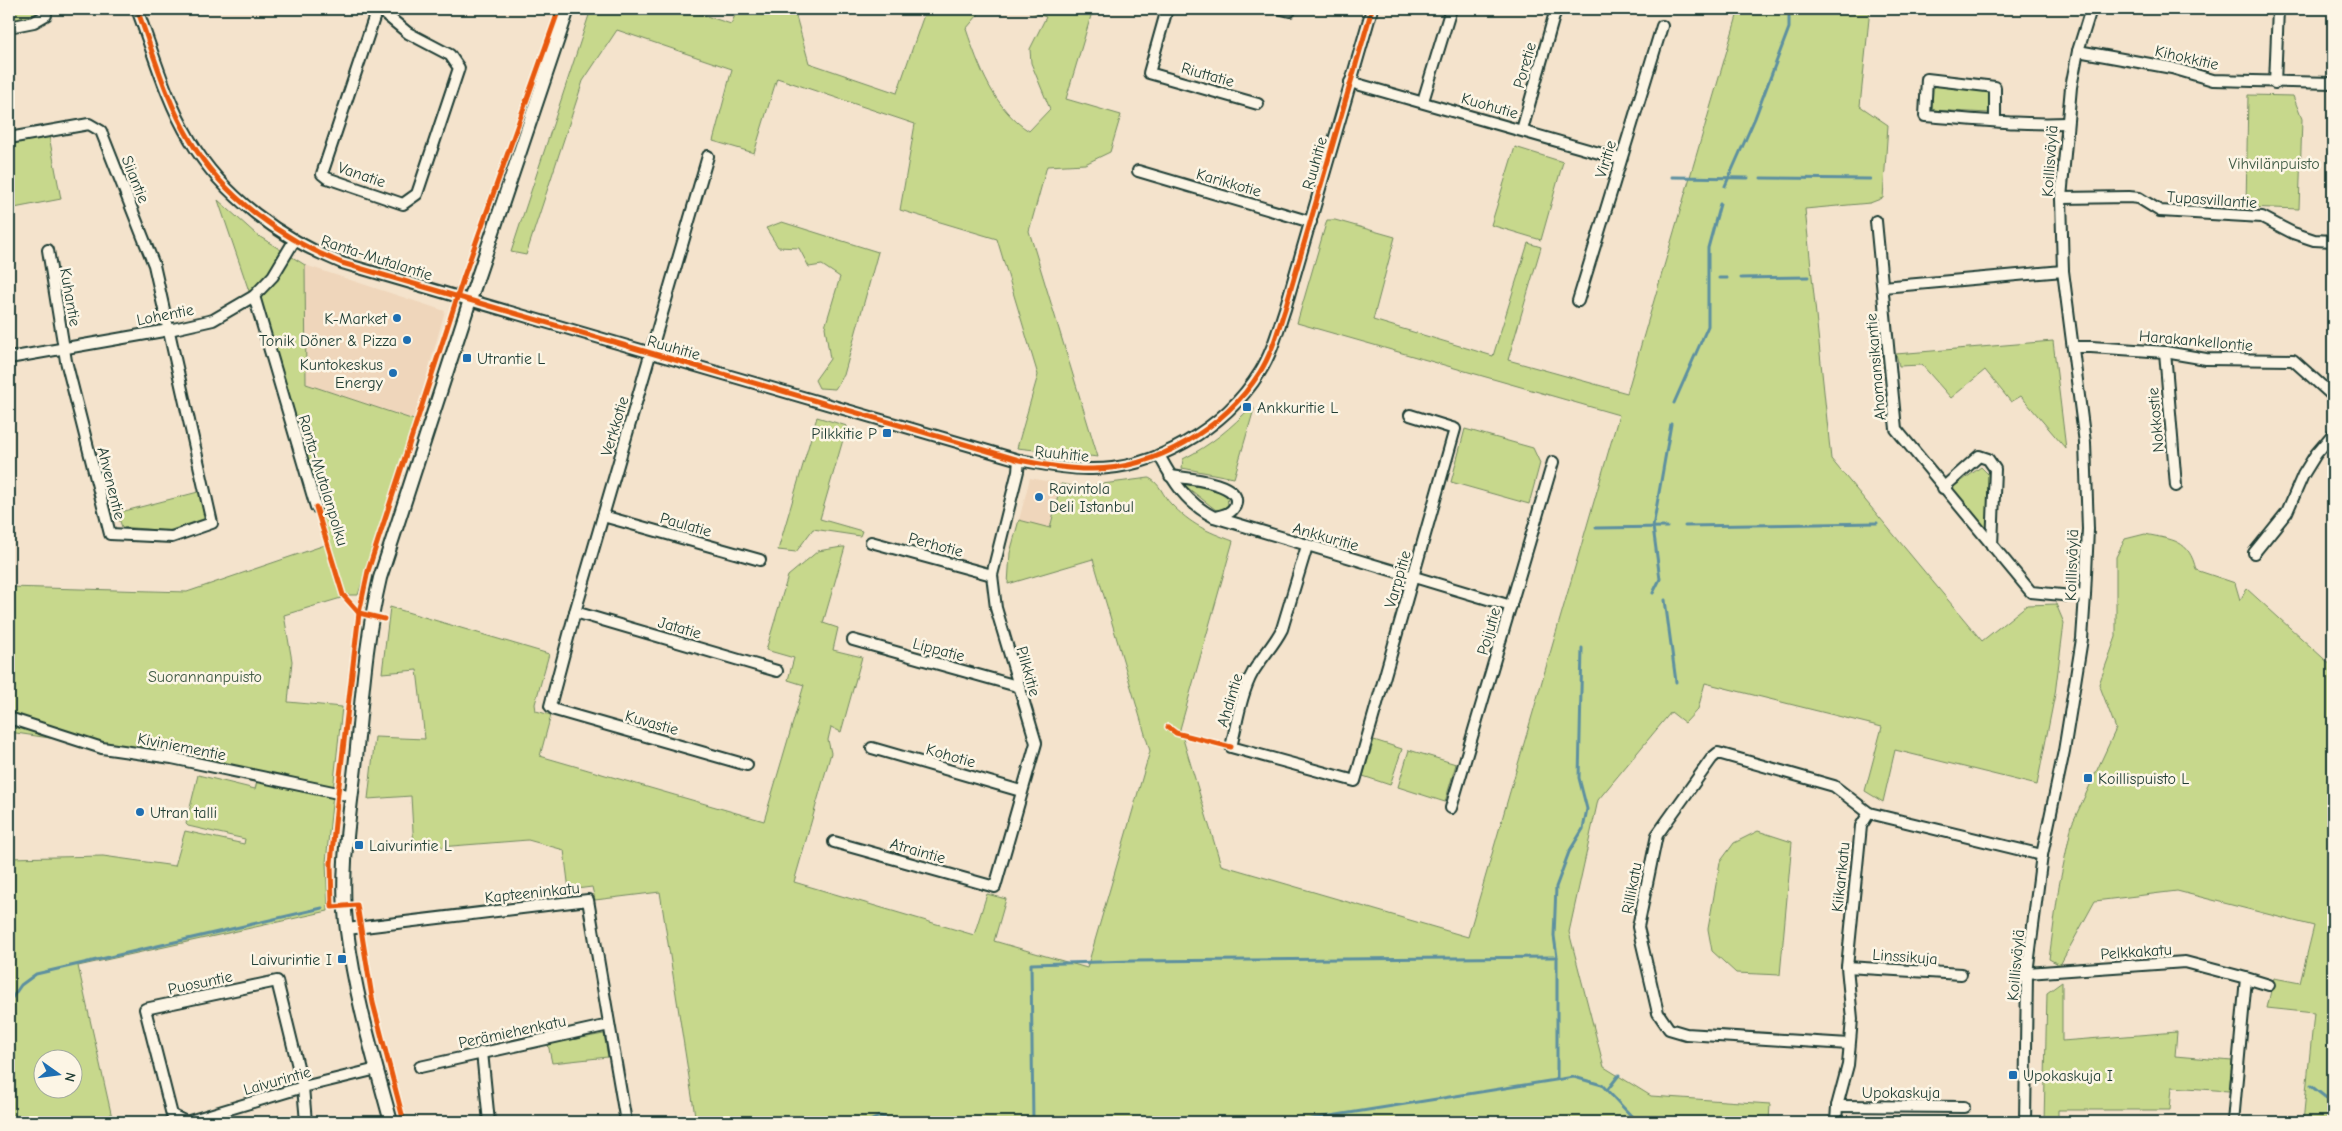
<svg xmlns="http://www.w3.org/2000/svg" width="2342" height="1131" font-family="'Comic Neue',sans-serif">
	<rect width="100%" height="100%" fill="#f4e3cc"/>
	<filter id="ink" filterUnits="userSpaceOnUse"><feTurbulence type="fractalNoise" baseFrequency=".02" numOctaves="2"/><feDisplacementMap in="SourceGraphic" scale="10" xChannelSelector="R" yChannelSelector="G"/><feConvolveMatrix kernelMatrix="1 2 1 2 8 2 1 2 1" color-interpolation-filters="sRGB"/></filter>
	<g filter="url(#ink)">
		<g fill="#efd6bb">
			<polygon points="305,265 445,311 414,420 305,384"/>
			<polygon points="1030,478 1061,484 1049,529 1019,520"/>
		</g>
		<g fill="#c7d88c" stroke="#738a60" fill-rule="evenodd">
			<polygon points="9,9 41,9 36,16 9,21"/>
			<path d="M591 9H685L731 24 738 9H794L809 63 897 93 926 9H983L966 29C979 67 994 109 1029 131L1050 109 1031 63 1030 49 1046 17 1023 9H1093L1066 99 1121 115 1110 152 1085 164 1047 166 1029 231 1098 457 1017 448 1038 375 997 239 900 210 915 124 777 78 754 153 713 141 732 69 617 30 583 81 526 255 511 252Z"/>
			<path d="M1739 9H1870L1860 106 1888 125 1883 198 1870 203 1805 209 1831 459 1982 641 2027 605 2056 604 2064 623 2055 694 2037 785 1895 750 1883 802 1865 791 1882 727 1705 683 1698 709 1685 723 1671 712 1598 800 1569 932 1604 1067 1651 1096 1770 1104 1769 1122H696L660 892 595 900 592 887 569 890 564 850 528 840 414 849 411 796 368 799 375 737 425 739 417 670 382 673 390 607 549 654 535 704 536 711 551 715 540 756 764 821 804 685 788 680 794 658 766 650 788 576 818 551 842 547H845L823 623 838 628 833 650 862 657 841 732 831 727 828 740 831 753 794 882 974 935 987 894 1006 899 994 941 1087 968 1150 751 1093 559 1008 584 1010 553 1019 520 1050 528 1061 484 1079 487 1149 478C1161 484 1162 495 1171 504 1192 525 1206 531 1233 541L1180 729 1221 865 1468 937 1619 415 1297 323 1327 220H1335L1395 237 1373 320 1493 356 1528 243 1541 247 1508 360 1627 393Z"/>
			<polygon points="1933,85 1991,91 1989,113 1932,110"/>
			<polygon points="2248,95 2293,96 2302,119 2299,209 2246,207"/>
			<polygon points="49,136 61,199 9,209 9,144"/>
			<polygon points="1515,147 1563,162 1541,240 1491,225"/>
			<polygon points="218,200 257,235 305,265 306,384 414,420 358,595 345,595 260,308 250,294"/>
			<polygon points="782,222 878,252 844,375 835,389 819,388 815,380 830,359 825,327 840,277 822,265 809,267 799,248 778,247 766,228"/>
			<polygon points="2053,341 2066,449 2021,396 2011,402 1985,370 1951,398 1922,365 1899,366 1896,354"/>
			<path d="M1252 406 1254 409 1234 478 1182 468 1183 459C1211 445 1231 428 1252 406Z"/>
			<polygon points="817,417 847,426 820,519 862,531 860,536 813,529 796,552 778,550"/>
			<polygon points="1465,429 1533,448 1540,463 1529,504 1451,482"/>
			<polygon points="1981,467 1988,474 1988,533 1952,488"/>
			<polygon points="1183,484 1221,491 1227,496 1228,505 1223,509 1216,510"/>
			<polygon points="202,491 206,518 168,531 122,527 117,513"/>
			<path d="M2145 534C2173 540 2189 539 2196 570L2235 583 2240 600 2247 589 2333 667V1122H2303L2314 1013 2267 1008 2274 978 2300 983 2314 926 2177 891 2095 901 2060 965 2049 959 2059 886 2072 824 2116 729 2099 684 2116 637V557L2125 539Z"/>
			<polygon points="325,545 341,598 284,615 292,661 288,702 342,707 333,790 104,746 9,732 9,587 187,592"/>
			<polygon points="1374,740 1402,749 1390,785 1363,776"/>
			<polygon points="1409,750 1456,764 1445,802 1398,787"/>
			<path d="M198 775 255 789 258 778 333 794 326 862 328 911 78 966 113 1122H9V858L103 856 175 866 185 831 244 844 245 839 188 826 186 824ZM42 1058H72V1088H42Z"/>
			<polygon points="1758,831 1792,842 1780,975 1736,973 1712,951 1708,929 1720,862 1734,843"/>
			<polygon points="2062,982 2062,1041 2177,1032 2175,1056 2232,1061 2229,1091 2172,1087 2170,1110 2058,1110 2058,1122 2044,1122 2047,993"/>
			<polygon points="604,1034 608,1057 552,1063 548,1044"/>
		</g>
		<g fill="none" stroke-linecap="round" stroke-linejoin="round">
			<g stroke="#5d90a0" stroke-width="3">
				<polyline points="1672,177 1748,178"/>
				<polyline points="1761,178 1870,179"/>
				<polyline points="1725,186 1755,118 1789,28 1789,9"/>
				<polyline points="1719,278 1727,278"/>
				<polyline points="1741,278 1808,277"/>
				<polyline points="1674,403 1708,326 1708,248 1720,204"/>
				<polyline points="1685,526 1877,523"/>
				<polyline points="1596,528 1667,527"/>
				<polyline points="1653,593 1660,579 1653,527 1671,424"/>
				<polyline points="1665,600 1676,682"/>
				<polyline points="9,999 12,998 21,985 36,974 322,908"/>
				<polyline points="2331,1030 2333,1032"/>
				<polyline points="1557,1079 1557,957 1554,936 1556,887 1569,852 1583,829 1587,809 1579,778 1582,648"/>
				<polyline points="2311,1086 2333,1103"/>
				<polyline points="1608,1089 1619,1075"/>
				<polyline points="899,1121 906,1122"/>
				<polyline points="868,1122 880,1116 886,1118"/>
				<polyline points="1033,1122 1031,964 1133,961 1557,957"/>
				<polyline points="1293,1122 1574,1077 1602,1085 1637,1122"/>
			</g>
			<defs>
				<g id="minor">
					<path d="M137 9C153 52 166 100 190 140 223 197 282 239 342 263L1019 460C1041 464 1064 469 1087 469 1154 471 1225 428 1260 372 1272 353 1278 330 1285 309L1372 9"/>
					<polyline points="377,9 322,174 327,178 403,204 417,194 459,68 450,55 408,33 379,9"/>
					<polyline points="1167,9 1149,73 1258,104"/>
					<polyline points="1282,9 1290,11"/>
					<polyline points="9,27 34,22 46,15 46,9"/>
					<polyline points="2078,51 2172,68 2213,80 2333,83"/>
					<polyline points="1350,82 1620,159"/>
					<polyline points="2275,83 2278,9"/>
					<polyline points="1423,101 1451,9"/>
					<path d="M1995 120V87L1927 79 1925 116C1972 119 2019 125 2066 123"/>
					<polyline points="1522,130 1556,9"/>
					<polyline points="9,138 89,124 101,131 154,265 212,523 172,537 110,534 66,361 48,250"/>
					<polyline points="708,156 575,612 550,706 555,710 747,765"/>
					<polyline points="1138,171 1311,222"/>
					<polyline points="2061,198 2129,197 2139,198 2160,211 2262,217 2293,233 2314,240 2333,241"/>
					<polyline points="1876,221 1896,429 2031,592 2072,596 2085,595"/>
					<polyline points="1883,287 2063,271"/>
					<polyline points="254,296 316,507"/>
					<polyline points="1578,301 1662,26"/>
					<polyline points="2073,347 2091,347 2165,352 2206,359 2293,360 2333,396"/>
					<polyline points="2165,352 2176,486"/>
					<polyline points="9,358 169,330 213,320 254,296 273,276 294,241"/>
					<path d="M1159 455C1173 481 1186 503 1214 517L1511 606"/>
					<path d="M1170 476C1184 478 1245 482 1235 506 1231 514 1223 515 1215 517"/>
					<polyline points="1943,488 1979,456 1988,459 1995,469 1992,546"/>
					<polyline points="603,516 760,560"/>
					<polyline points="871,542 992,575"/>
					<path d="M1307 546 1282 629C1274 645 1262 657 1253 672 1241 693 1237 723 1231 747L1355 781 1455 429 1410 415"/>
					<polyline points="2254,553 2287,512 2303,475 2316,454 2333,434"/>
					<polyline points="575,612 777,671"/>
					<polyline points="853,640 1017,686"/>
					<polyline points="9,718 102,748 172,758 352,796"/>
					<polyline points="872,748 1021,791"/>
					<polyline points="1451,808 1553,462"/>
					<polyline points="834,842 995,887 1036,743 996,608 992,575 1018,471 1019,460"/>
					<polyline points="347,929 588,900 626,1122"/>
					<polyline points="1847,967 1961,974"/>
					<polyline points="2027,973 2185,962 2246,978 2233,1122"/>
					<polyline points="2246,978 2269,985"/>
					<polyline points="1849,1044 1686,1034 1669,1029 1658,1013 1638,927 1657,835 1712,758 1718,753 1834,786 1869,813"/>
					<polyline points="482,1052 489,1122"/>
					<polyline points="420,1067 609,1025"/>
					<polyline points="1837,1106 1964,1107"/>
					<polyline points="186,1122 172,1115 145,1009 277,981 303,1087 306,1122"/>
					<polyline points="186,1122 303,1087 377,1069"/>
					<polyline points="1836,1122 1837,1106 1848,1065 1852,1019 1847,967 1861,826 1869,813 2042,855"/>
					<polyline points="2025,1122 2027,973 2042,855 2064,751 2082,639 2085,595 2088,529 2085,443 2063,271 2061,198 2071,87 2078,51 2091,9"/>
				</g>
				<path id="major" d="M391 1122C374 1059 355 996 347 931 339 873 350 815 356 758 362 697 366 637 380 578L470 300 568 9"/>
			</defs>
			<use href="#minor" stroke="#1f3d34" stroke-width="14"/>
			<use href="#major" stroke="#1f3d34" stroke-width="16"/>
			<use href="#minor" stroke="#fcf5e5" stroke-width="10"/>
			<use href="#major" stroke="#fcf5e5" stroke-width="12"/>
			<defs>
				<g id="cycleway">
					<path d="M137 9C153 52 166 100 190 140 223 197 282 239 342 263L1019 460C1041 464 1064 469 1087 469 1154 471 1225 428 1260 372 1272 353 1278 330 1285 309L1372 9"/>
					<polyline points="316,507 343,595 359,613 384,619"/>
					<polyline points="1168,727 1176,733 1231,747"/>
					<polyline points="404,1122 373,1003 357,905 332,907 331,863 338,793 359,613 368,571 464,276 559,9"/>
				</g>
			</defs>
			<use href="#cycleway" stroke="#fcf5e5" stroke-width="8"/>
			<use href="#cycleway" stroke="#e8590c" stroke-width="5"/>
		</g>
	</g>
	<g fill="#1f6fb2" stroke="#fcf5e5" stroke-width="2">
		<circle cx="397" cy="318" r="5"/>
		<circle cx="407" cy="340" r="5"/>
		<rect x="462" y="353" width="10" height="10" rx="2.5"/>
		<circle cx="393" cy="373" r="5"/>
		<rect x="1242" y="402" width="10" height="10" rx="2.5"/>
		<rect x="882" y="428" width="10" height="10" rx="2.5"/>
		<circle cx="1039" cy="497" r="5"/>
		<rect x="2083" y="773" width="10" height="10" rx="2.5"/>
		<circle cx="140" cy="812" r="5"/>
		<rect x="354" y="840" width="10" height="10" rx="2.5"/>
		<rect x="337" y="954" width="10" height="10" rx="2.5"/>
		<rect x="2008" y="1070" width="10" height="10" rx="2.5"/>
	</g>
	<g text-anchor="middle" stroke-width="5" stroke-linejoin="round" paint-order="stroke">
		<g font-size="16" fill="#1f3d34" stroke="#fcf5e5">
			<text transform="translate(2187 57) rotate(13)" y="6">Kihokkitie</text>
			<text transform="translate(1524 65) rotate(-74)" y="6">Poretie</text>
			<text transform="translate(1208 74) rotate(16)" y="6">Riuttatie</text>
			<text transform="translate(1490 105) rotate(16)" y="6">Kuohutie</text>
			<text transform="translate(1605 159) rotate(-73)" y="6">Viritie</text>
			<text transform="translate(2049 161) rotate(-86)" y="6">Koillisväylä</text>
			<text transform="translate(1314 163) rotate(-74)" y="6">Ruuhitie</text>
			<text transform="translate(362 174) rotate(19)" y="6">Vanatie</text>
			<text transform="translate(136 179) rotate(68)" y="6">Siiantie</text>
			<text transform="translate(1229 182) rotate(16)" y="6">Karikkotie</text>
			<text transform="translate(2212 199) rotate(4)" y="6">Tupasvillantie</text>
			<text transform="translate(377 257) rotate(18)" y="6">Ranta-Mutalantie</text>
			<text transform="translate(71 297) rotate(80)" y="6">Kuhantie</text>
			<text transform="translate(165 314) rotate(-11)" y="6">Lohentie</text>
			<text transform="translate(2196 340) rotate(5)" y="6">Harakankellontie</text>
			<text transform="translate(674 347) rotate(16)" y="6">Ruuhitie</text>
			<text transform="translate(1875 367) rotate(-95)" y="6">Ahomansikantie</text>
			<text transform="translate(2155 420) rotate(-95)" y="6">Nokkostie</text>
			<text transform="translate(614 426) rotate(-73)" y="6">Verkkotie</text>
			<text transform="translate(1062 453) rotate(6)" y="6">Ruuhitie</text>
			<text transform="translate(324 480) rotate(73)" y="6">Ranta-Mutalanpolku</text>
			<text transform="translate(112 483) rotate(76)" y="6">Ahvenentie</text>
			<text transform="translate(686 524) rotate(16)" y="6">Paulatie</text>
			<text transform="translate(1326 536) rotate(16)" y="6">Ankkuritie</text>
			<text transform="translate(936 544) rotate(15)" y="6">Perhotie</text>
			<text transform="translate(2071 565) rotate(-88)" y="6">Koillisväylä</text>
			<text transform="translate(1397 579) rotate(-74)" y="6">Varppitie</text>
			<text transform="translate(680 627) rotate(16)" y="6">Jatatie</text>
			<text transform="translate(1488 631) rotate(-74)" y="6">Poijutie</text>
			<text transform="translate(939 649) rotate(15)" y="6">Lippatie</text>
			<text transform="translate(1029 671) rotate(74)" y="6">Pilkkitie</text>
			<text transform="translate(1229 700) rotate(-73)" y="6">Ahdintie</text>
			<text transform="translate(652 722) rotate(16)" y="6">Kuvastie</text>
			<text transform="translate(182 746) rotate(11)" y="6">Kiviniementie</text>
			<text transform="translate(951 755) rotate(16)" y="6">Kohotie</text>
			<text transform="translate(918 850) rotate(16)" y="6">Atraintie</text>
			<text transform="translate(1840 877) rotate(-84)" y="6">Kiikarikatu</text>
			<text transform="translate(1631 888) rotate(-79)" y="6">Rillikatu</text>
			<text transform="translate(532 892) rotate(-6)" y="6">Kapteeninkatu</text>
			<text transform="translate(2136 951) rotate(-4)" y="6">Pelkkakatu</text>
			<text transform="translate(1905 956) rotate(4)" y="6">Linssikuja</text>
			<text transform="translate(2015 965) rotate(-85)" y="6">Koillisväylä</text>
			<text transform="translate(200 982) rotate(-12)" y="6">Puosuntie</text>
			<text transform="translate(512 1031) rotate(-12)" y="6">Perämiehenkatu</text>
			<text transform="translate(277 1080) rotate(-16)" y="6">Laivurintie</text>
			<text x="1901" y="1098">Upokaskuja</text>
		</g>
		<g font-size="16" fill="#415c46" stroke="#fcf5e5">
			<text x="2274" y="169">Vihvilänpuisto</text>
			<text x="205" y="682">Suorannanpuisto</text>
		</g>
		<g font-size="16" fill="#1f3d34" stroke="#fcf5e5" text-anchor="start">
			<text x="387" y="324" text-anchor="end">K-Market</text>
			<text x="397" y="346" text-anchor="end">Tonik Döner &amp; Pizza</text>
			<text x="477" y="364">Utrantie L</text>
			<text x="383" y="370" text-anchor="end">Kuntokeskus<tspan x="383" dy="18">Energy</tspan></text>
			<text x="1257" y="413">Ankkuritie L</text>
			<text x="877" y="439" text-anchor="end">Pilkkitie P</text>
			<text x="1049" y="494">Ravintola<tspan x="1049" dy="18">Deli Istanbul</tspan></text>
			<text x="2098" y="784">Koillispuisto L</text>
			<text x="150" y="818">Utran talli</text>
			<text x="369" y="851">Laivurintie L</text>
			<text x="332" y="965" text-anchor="end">Laivurintie I</text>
			<text x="2023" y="1081">Upokaskuja I</text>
		</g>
	</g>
	<rect width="2342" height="1131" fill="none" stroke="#fcf5e5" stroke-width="30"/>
	<rect x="15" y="15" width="2312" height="1101" fill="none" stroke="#1f3d34" stroke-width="2" filter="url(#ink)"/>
	<g transform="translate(58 1074) rotate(104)"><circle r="24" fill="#fcf5e5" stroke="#a4ab9e"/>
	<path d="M0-4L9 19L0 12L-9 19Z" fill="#1f6fb2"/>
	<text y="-8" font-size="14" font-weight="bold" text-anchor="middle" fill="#1f3d34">N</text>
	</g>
</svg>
